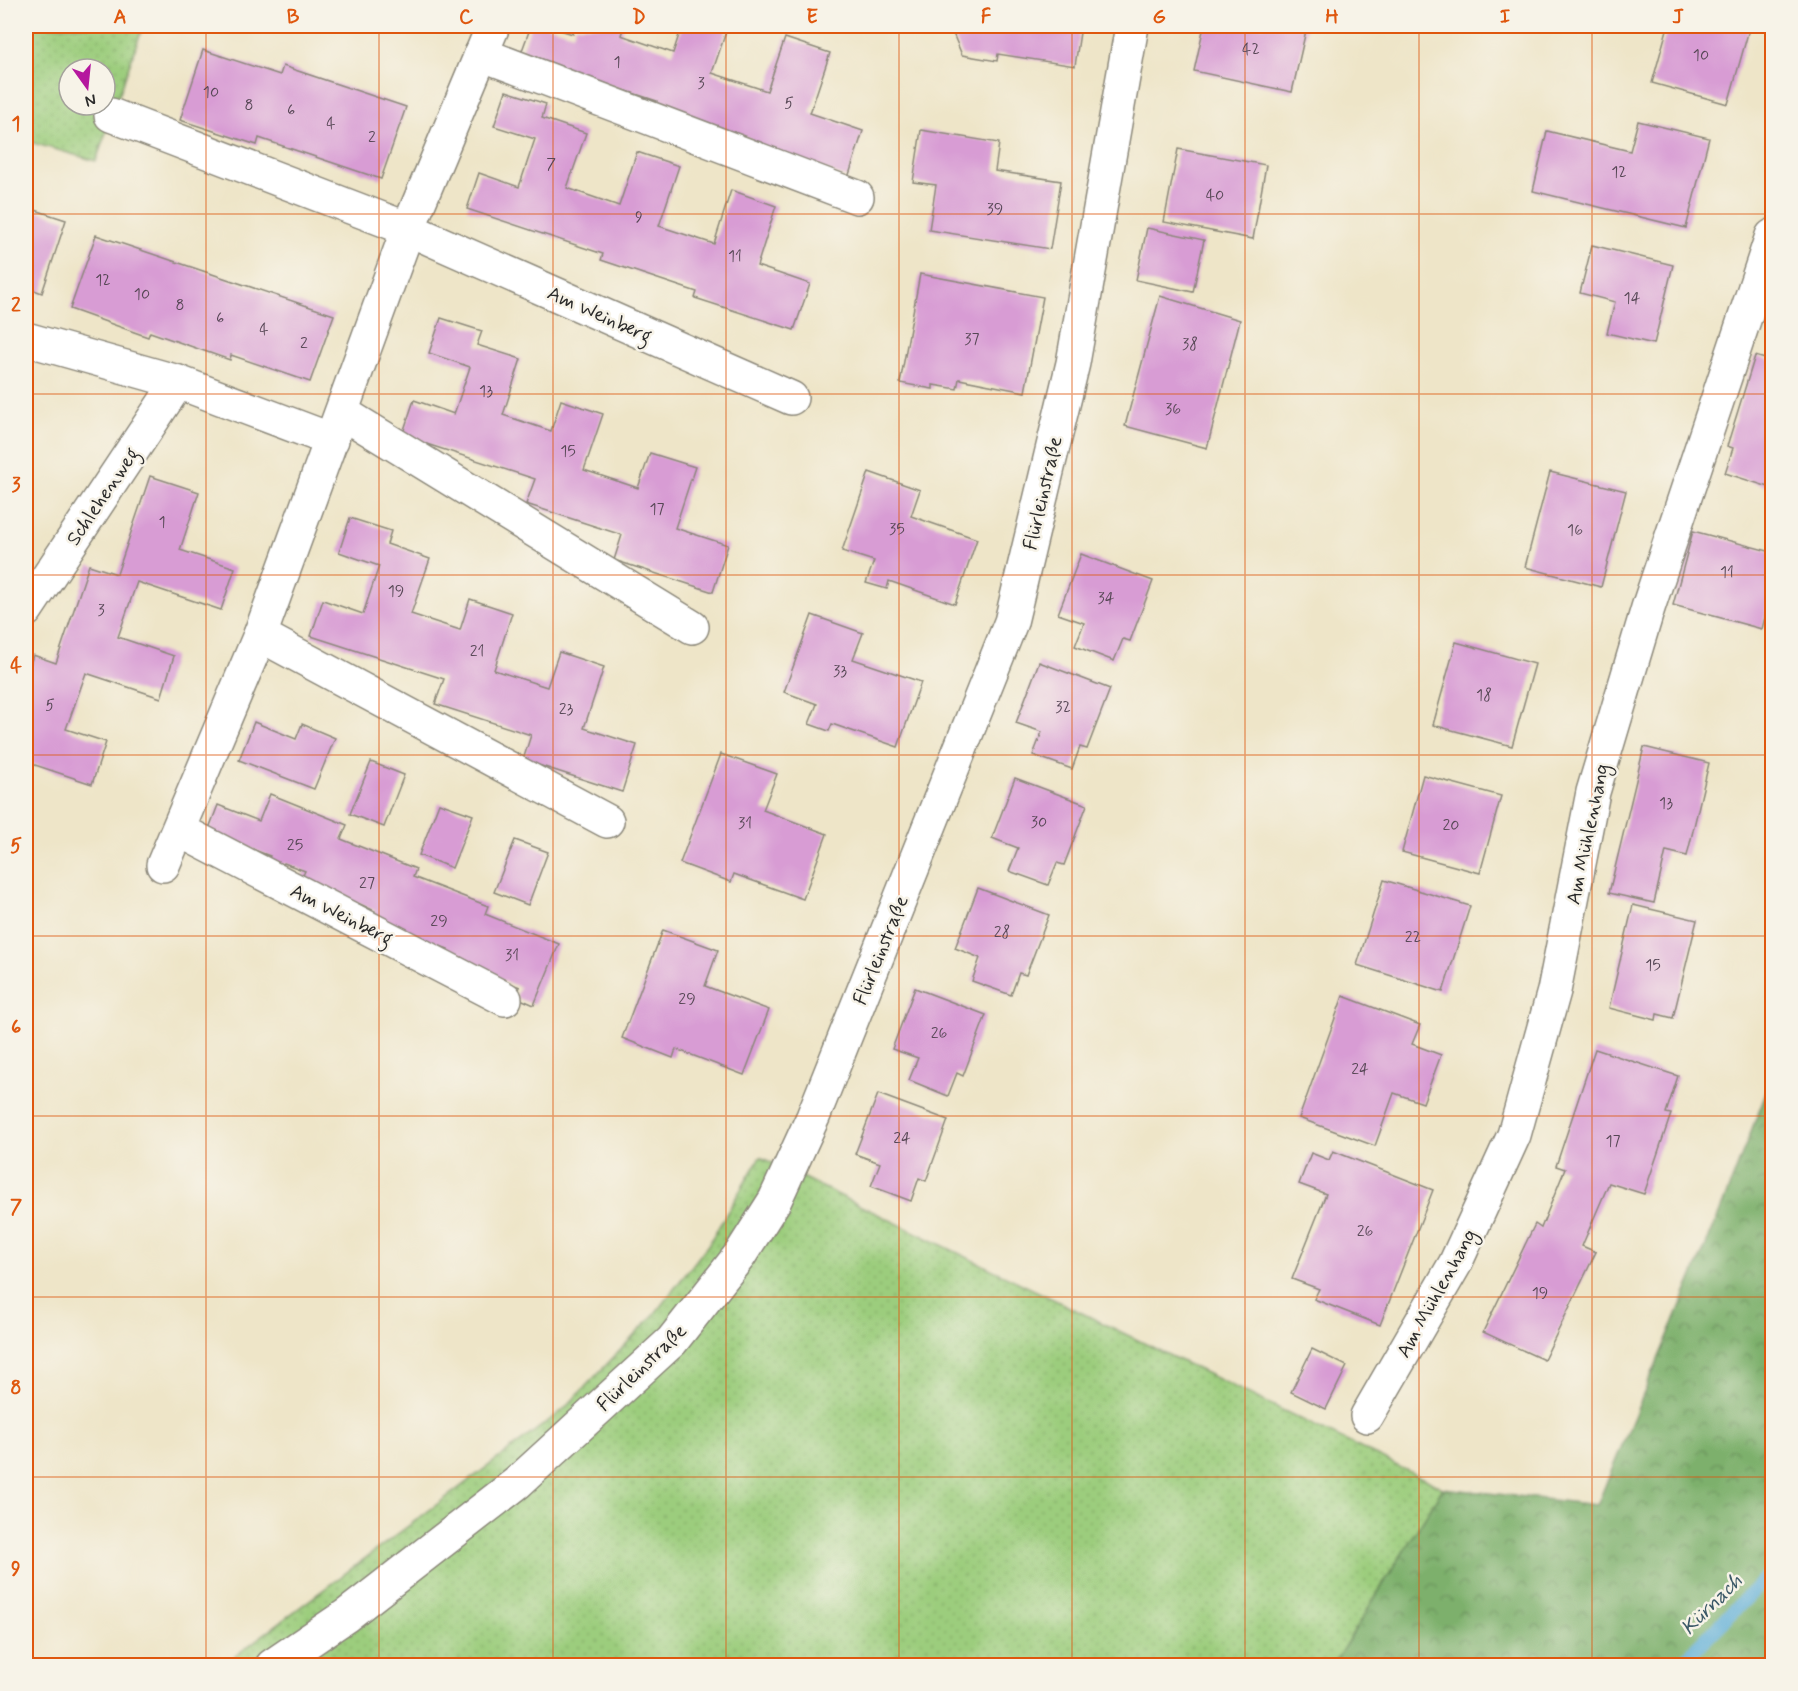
<svg xmlns="http://www.w3.org/2000/svg" width="1798" height="1691" font-family="Mynerve,sans-serif">
	<defs>
		<pattern id="grass-dots" width="8" height="8" patternUnits="userSpaceOnUse" patternTransform="scale(1.5)"><rect width="8" height="8" fill="#9ccd7d"/><path d="M2 2h.1M6 6h.1" fill="none" stroke="#87b06c" stroke-width="1.8" stroke-linecap="round"/></pattern>
		<pattern id="forest-crowns" width="20" height="18" patternUnits="userSpaceOnUse" patternTransform="scale(1.5)"><rect width="20" height="18" fill="#7db06c"/><path d="M2 6a3 3 0 1 1 6 0M12 15a3 3 0 1 1 6 0" fill="none" stroke="#678f59"/></pattern>
	</defs>
	<rect width="100%" height="100%" fill="#f7f3e8"/>
	<filter id="ink" filterUnits="userSpaceOnUse"><feTurbulence type="fractalNoise" baseFrequency=".0167" numOctaves="2"/><feDisplacementMap in="SourceGraphic" scale="12" xChannelSelector="R" yChannelSelector="G"/><feConvolveMatrix kernelMatrix="1 2 1 2 8 2 1 2 1" color-interpolation-filters="sRGB"/></filter>
	<filter id="wash" filterUnits="userSpaceOnUse"><feTurbulence type="fractalNoise" baseFrequency=".008" numOctaves="4" result="noise"/><feDisplacementMap in="SourceGraphic" scale="24" xChannelSelector="R" yChannelSelector="G"/><feGaussianBlur stdDeviation="1.35" result="paint"/><feColorMatrix in="noise" values="0 0 0 0 0 0 0 0 0 0 0 0 0 0 0 0 0 1.4 0 .05"/><feComposite in="paint" operator="in"/></filter>
	<g filter="url(#wash)">
		<rect width="100%" height="100%" fill="#eee5c8"/>
		<g fill="url(#grass-dots)" stroke="#647c54" stroke-width="1.5" fill-rule="evenodd">
			<path d="M26 26H143L96 161 26 141ZM69 69H105V105H69Z"/>
			<polygon points="760,1157 1443,1488 1333,1665 238,1666 235,1656 563,1410 653,1316 708,1245"/>
		</g>
		<polygon fill="url(#forest-crowns)" stroke="#546e4c" stroke-width="1.5" points="1772,1077 1772,1665 1333,1665 1443,1488 1597,1505 1719,1214"/>
		<g fill="none" stroke-linecap="round" stroke-linejoin="round">
			<polyline stroke="#5daed8" stroke-width="14" points="1679,1666 1772,1572"/>
		</g>
		<g id="blocks">
			<g fill="#d89cd4">
				<polygon points="531,26 547,26 573,34 576,26 624,26 621,35 673,53 682,26 728,26 712,73 767,91 785,38 830,53 810,113 863,131 848,178 749,145 751,139 655,107 657,101 520,56"/>
				<polygon points="953,26 1081,26 1075,66 998,54 997,61 962,55 952,31"/>
				<polygon points="1204,26 1307,26 1292,92 1194,71"/>
				<polygon points="1668,26 1750,26 1728,104 1652,83"/>
				<polygon points="203,50 280,75 283,66 406,107 381,179 259,138 257,145 180,120"/>
				<polygon points="506,91 546,104 542,118 586,133 567,188 619,206 637,152 679,166 659,226 714,244 731,190 776,206 757,266 810,284 794,330 695,298 697,292 601,260 603,254 467,209 479,173 519,187 535,139 494,126"/>
				<polygon points="1638,121 1709,138 1686,228 1533,191 1547,131 1630,151"/>
				<polygon points="921,130 999,143 995,171 1061,181 1050,249 929,230 936,185 913,182"/>
				<polygon points="1178,149 1266,165 1253,239 1164,222"/>
				<polygon points="26,207 66,220 42,293 26,287"/>
				<polygon points="1147,228 1204,240 1193,292 1136,280"/>
				<polygon points="96,235 334,315 310,382 231,355 230,360 150,332 148,337 70,309"/>
				<polygon points="1592,245 1673,265 1654,344 1607,333 1615,302 1580,293"/>
				<polygon points="920,274 1043,297 1025,392 959,379 957,389 933,385 933,389 900,383"/>
				<polygon points="1160,296 1240,320 1207,448 1125,426"/>
				<polygon points="441,318 482,331 477,345 521,359 503,415 551,431 561,400 603,414 584,470 638,488 650,453 695,467 675,528 728,545 713,592 614,560 622,535 526,504 535,479 402,436 414,400 454,414 470,367 429,353"/>
				<polygon points="1755,356 1772,361 1772,488 1725,473 1733,448 1727,446"/>
				<polygon points="869,472 920,490 911,516 977,539 955,604 889,581 887,589 866,583 874,561 842,551"/>
				<polygon points="1550,472 1626,491 1601,587 1525,567"/>
				<polygon points="150,476 199,492 180,550 235,568 221,610 137,582 118,637 174,656 161,698 86,673 66,729 106,742 92,784 26,762 26,678 33,655 56,663 89,565 117,574"/>
				<polygon points="350,518 391,531 387,544 430,559 411,614 460,630 470,599 512,613 494,670 547,687 559,652 604,667 584,728 637,745 622,792 523,760 531,735 435,704 444,679 311,636 323,600 363,614 379,566 339,552"/>
				<polygon points="1693,531 1772,552 1772,590 1762,629 1673,605"/>
				<polygon points="1081,554 1153,581 1130,641 1123,639 1114,661 1075,646 1084,623 1058,614"/>
				<polygon points="812,615 863,633 853,659 921,682 898,747 832,724 829,731 809,724 817,704 784,692"/>
				<polygon points="1456,642 1535,664 1512,746 1433,725"/>
				<polygon points="1039,662 1110,689 1087,749 1080,747 1072,769 1033,755 1042,732 1016,723"/>
				<polygon points="254,722 296,739 302,724 335,738 314,789 239,760"/>
				<polygon points="1644,747 1709,763 1687,856 1666,851 1654,903 1609,893"/>
				<polygon points="721,754 777,774 763,810 827,834 803,899 734,874 731,882 680,863"/>
				<polygon points="371,762 404,775 384,827 350,814"/>
				<polygon points="1423,775 1501,796 1480,873 1402,852"/>
				<polygon points="1015,778 1087,805 1064,865 1057,863 1048,885 1009,871 1018,848 992,838"/>
				<polygon points="270,794 347,825 341,839 416,869 413,877 488,906 485,914 559,944 534,1005 516,997 520,987 444,959 448,949 371,920 375,911 358,903 354,912 338,906 342,896 300,882 305,871 284,863 280,870 266,865 270,856 249,848 205,839 218,805 259,821"/>
				<polygon points="439,803 473,815 452,868 419,855"/>
				<polygon points="515,840 548,852 528,905 494,892"/>
				<polygon points="1384,880 1470,906 1443,992 1357,965"/>
				<polygon points="978,888 1049,915 1026,975 1019,973 1011,995 972,981 980,958 955,948"/>
				<polygon points="1633,905 1697,920 1673,1018 1657,1014 1656,1020 1609,1008"/>
				<polygon points="663,930 718,950 705,986 769,1010 744,1075 676,1049 673,1058 622,1038"/>
				<polygon points="915,988 986,1015 963,1076 957,1073 948,1096 909,1080 918,1058 892,1049"/>
				<polygon points="1343,996 1420,1025 1412,1044 1441,1055 1423,1103 1394,1093 1375,1146 1299,1118"/>
				<polygon points="1595,1049 1678,1076 1666,1113 1671,1114 1644,1194 1609,1183 1582,1246 1596,1252 1544,1360 1483,1332 1535,1224 1541,1228 1565,1169 1556,1166"/>
				<polygon points="878,1094 948,1120 926,1181 919,1178 911,1201 871,1186 880,1163 855,1154"/>
				<polygon points="1333,1151 1433,1190 1380,1325 1314,1299 1319,1289 1292,1279 1326,1194 1299,1184 1311,1153 1329,1160"/>
				<polygon points="1312,1349 1347,1366 1326,1409 1291,1392"/>
			</g>
		</g>
	</g>
	<g filter="url(#ink)">
		<use href="#blocks" fill-opacity="0" stroke="#8c887a" stroke-width="1.5"/>
		<g fill="none" stroke-linecap="round" stroke-linejoin="round">
			<defs>
				<g id="minor">
					<polyline points="481,54 857,197"/>
					<polyline points="111,115 408,229 791,398"/>
					<polyline points="26,339 178,382 332,440"/>
					<polyline points="343,413 692,627"/>
					<polyline points="26,610 178,382"/>
					<polyline points="260,635 607,821"/>
					<polyline points="179,830 505,999"/>
					<polyline points="163,865 260,635 408,229 493,26"/>
					<polyline points="1367,1416 1455,1264 1514,1135 1554,991 1593,792 1648,608 1772,236"/>
					<polyline points="272,1666 347,1615 517,1483 672,1341 740,1255 775,1200 813,1117 1011,622 1073,363 1132,26"/>
				</g>
			</defs>
			<use href="#minor" stroke="#8c887a" stroke-width="36"/>
			<use href="#minor" stroke="#fff" stroke-width="33"/>
		</g>
	</g>
	<path fill="none" stroke="#df570e" stroke-width="1.5" stroke-opacity="0.55" d="M206 26V1666M379 26V1666M553 26V1666M726 26V1666M899 26V1666M1072 26V1666M1245 26V1666M1419 26V1666M1592 26V1666M26 214H1772M26 394H1772M26 575H1772M26 755H1772M26 936H1772M26 1116H1772M26 1297H1772M26 1477H1772"/>
	<g text-anchor="middle" stroke-width="5" stroke-linejoin="round" paint-order="stroke">
		<g font-size="16" fill="#564755">
			<text x="1251" y="54">42</text>
			<text x="1701" y="60">10</text>
			<text x="617" y="67">1</text>
			<text x="701" y="88">3</text>
			<text x="211" y="97">10</text>
			<text x="789" y="108">5</text>
			<text x="249" y="110">8</text>
			<text x="291" y="115">6</text>
			<text x="331" y="128">4</text>
			<text x="372" y="142">2</text>
			<text x="551" y="169">7</text>
			<text x="1619" y="177">12</text>
			<text x="1215" y="200">40</text>
			<text x="995" y="214">39</text>
			<text x="639" y="222">9</text>
			<text x="735" y="261">11</text>
			<text x="103" y="285">12</text>
			<text x="142" y="299">10</text>
			<text x="1632" y="303">14</text>
			<text x="180" y="310">8</text>
			<text x="220" y="323">6</text>
			<text x="264" y="334">4</text>
			<text x="972" y="344">37</text>
			<text x="304" y="348">2</text>
			<text x="1190" y="349">38</text>
			<text x="486" y="396">13</text>
			<text x="1173" y="414">36</text>
			<text x="568" y="456">15</text>
			<text x="657" y="514">17</text>
			<text x="162" y="527">1</text>
			<text x="897" y="534">35</text>
			<text x="1575" y="535">16</text>
			<text x="1727" y="577">11</text>
			<text x="396" y="596">19</text>
			<text x="1106" y="603">34</text>
			<text x="101" y="615">3</text>
			<text x="477" y="656">21</text>
			<text x="840" y="676">33</text>
			<text x="1484" y="700">18</text>
			<text x="50" y="710">5</text>
			<text x="1063" y="712">32</text>
			<text x="566" y="714">23</text>
			<text x="1666" y="808">13</text>
			<text x="1039" y="827">30</text>
			<text x="745" y="828">31</text>
			<text x="1451" y="830">20</text>
			<text x="295" y="850">25</text>
			<text x="367" y="888">27</text>
			<text x="439" y="926">29</text>
			<text x="1002" y="937">28</text>
			<text x="1413" y="942">22</text>
			<text x="512" y="960">31</text>
			<text x="1653" y="970">15</text>
			<text x="687" y="1004">29</text>
			<text x="939" y="1038">26</text>
			<text x="1360" y="1074">24</text>
			<text x="902" y="1143">24</text>
			<text x="1613" y="1146">17</text>
			<text x="1365" y="1236">26</text>
			<text x="1540" y="1298">19</text>
		</g>
		<g font-size="20" fill="#2b2b2b" stroke="#f7f3e8">
			<text transform="translate(600 314) rotate(24)" y="7">Am Weinberg</text>
			<text transform="translate(1042 493) rotate(-77)" y="7">Flürleinstraße</text>
			<text transform="translate(102 496) rotate(-56)" y="7">Schlehenweg</text>
			<text transform="translate(1587 834) rotate(-78)" y="7">Am Mühlenhang</text>
			<text transform="translate(342 914) rotate(27)" y="7">Am Weinberg</text>
			<text transform="translate(880 950) rotate(-68)" y="7">Flürleinstraße</text>
			<text transform="translate(1436 1293) rotate(-61)" y="7">Am Mühlenhang</text>
			<text transform="translate(641 1367) rotate(-44)" y="7">Flürleinstraße</text>
		</g>
		<g font-size="21" font-style="italic" fill="#3c5968" stroke="#f7f3e8">
			<text transform="translate(1711 1604) rotate(-45)" y="7">Kürnach</text>
		</g>
	</g>
	<rect width="1798" height="1691" fill="none" stroke="#f7f3e8" stroke-width="66"/>
	<g transform="translate(87 87) rotate(165)"><circle r="28" fill="#f7f3e8" stroke="#a5a39c" stroke-width="1.5"/>
	<path d="M0-4.5L10 22L0 15L-10 22Z" fill="#b5179e"/>
	<text y="-9" font-size="16" font-weight="bold" text-anchor="middle" fill="#2b2b2b">N</text>
	</g>
	<rect x="33" y="33" width="1732" height="1625" fill="none" stroke="#df570e" stroke-width="2"/>
	<g font-size="20" text-anchor="middle" font-weight="bold" fill="#df570e">
		<text x="120" y="23">A</text>
		<text x="293" y="23">B</text>
		<text x="466" y="23">C</text>
		<text x="639" y="23">D</text>
		<text x="812" y="23">E</text>
		<text x="986" y="23">F</text>
		<text x="1159" y="23">G</text>
		<text x="1332" y="23">H</text>
		<text x="1505" y="23">I</text>
		<text x="1678" y="23">J</text>
		<text x="16" y="130">1</text>
		<text x="16" y="311">2</text>
		<text x="16" y="491">3</text>
		<text x="16" y="672">4</text>
		<text x="16" y="852">5</text>
		<text x="16" y="1033">6</text>
		<text x="16" y="1213">7</text>
		<text x="16" y="1394">8</text>
		<text x="16" y="1575">9</text>
	</g>
</svg>
